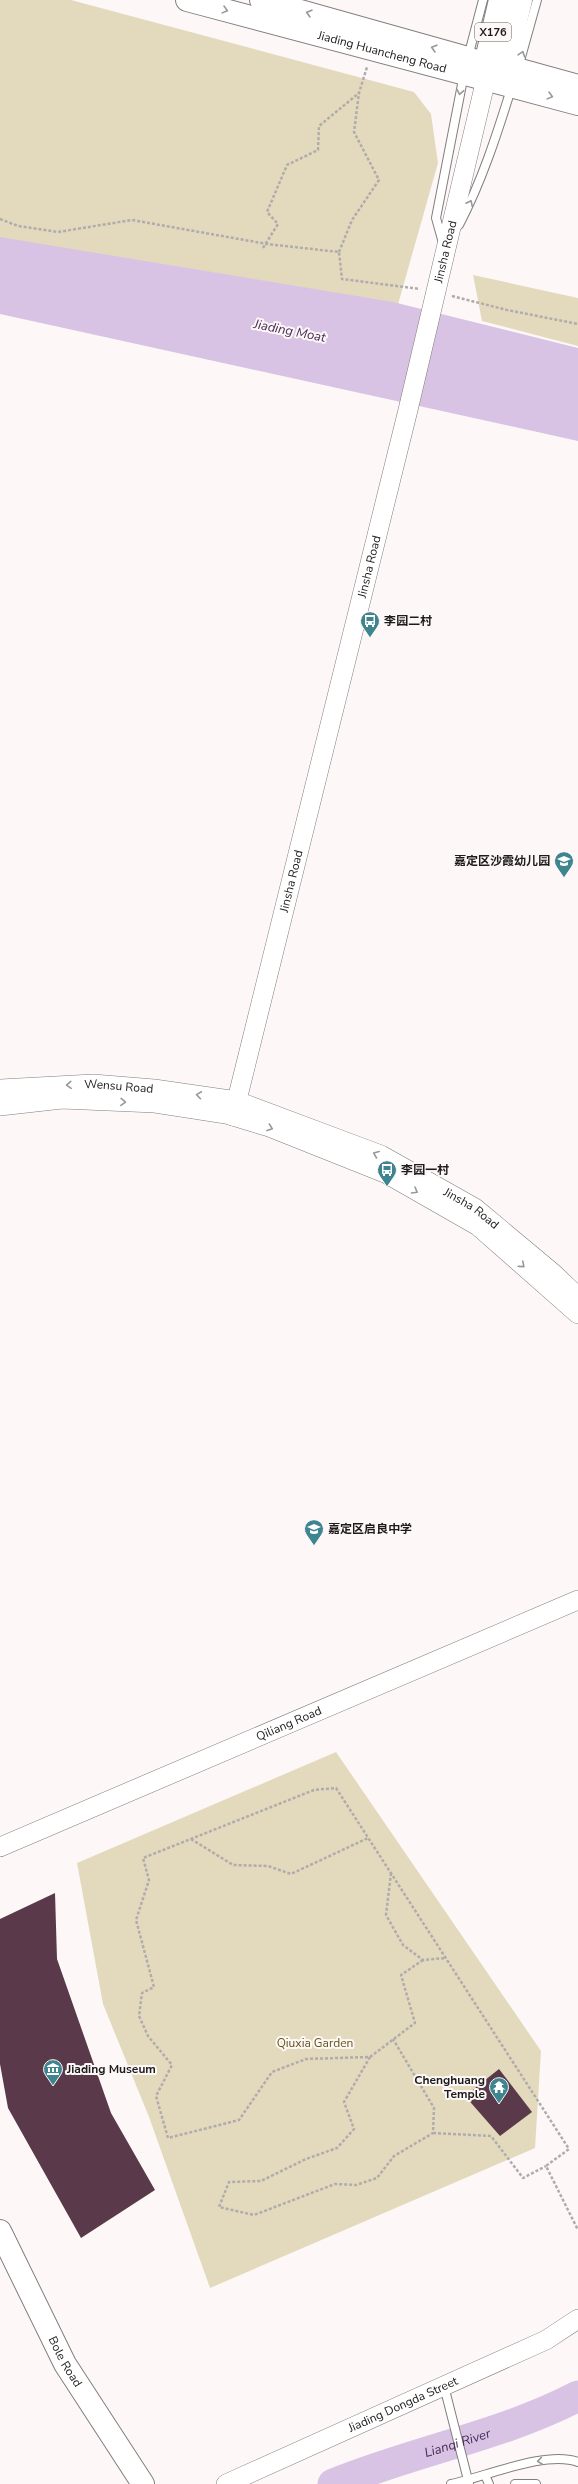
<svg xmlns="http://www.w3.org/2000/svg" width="578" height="2484" font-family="'Nunito Sans','Noto Sans SC',sans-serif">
	<rect width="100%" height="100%" fill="#fdf8f7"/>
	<g fill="#e3dabe">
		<polygon points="0,0 71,0 414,92 431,114 438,163 397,308 0,242"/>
		<polygon points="473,275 578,298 578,346 482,321"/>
		<polygon points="336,1752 541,2051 535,2148 210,2288 149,2117 103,2004 77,1863"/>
	</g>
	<polygon fill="#d9c3e5" points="0,237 393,302 578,348 578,441 0,314"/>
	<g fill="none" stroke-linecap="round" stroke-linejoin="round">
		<path stroke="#d9c3e5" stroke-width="31" id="s1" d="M333 2484C414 2451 501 2436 578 2396"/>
	</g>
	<g fill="#5a394a">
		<polygon points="55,1893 57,1959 111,2113 155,2190 81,2238 8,2108 0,2064 0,1919"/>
		<polygon points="499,2069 532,2112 500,2136 465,2096"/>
	</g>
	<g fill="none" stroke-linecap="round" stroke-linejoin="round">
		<defs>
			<g id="service">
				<polyline points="468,57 483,0"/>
				<polyline points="518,68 537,0"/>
				<path d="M459 225C482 181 497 134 512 86"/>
				<polyline points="443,243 436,218 464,74"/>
				<polyline points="444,2386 469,2484"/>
				<polyline points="485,2475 489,2484"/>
				<path d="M451 2484C485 2477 546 2450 578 2462"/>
				<polyline points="515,2484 536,2484"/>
			</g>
			<g id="tertiary">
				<path id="s2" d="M0 1089 93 1084 154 1089 237 1101 381 1155 475 1208 554 1274 578 1297"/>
				<polyline points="0,1106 62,1099 155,1103 226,1114 269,1127 387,1174 478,1226 578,1314"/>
				<path id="s3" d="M233 1116 408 410 486 79"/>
				<path id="s4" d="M0 1847 578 1600"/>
				<path id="s5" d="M226 2484 546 2340 578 2319"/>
			</g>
			<g id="primary">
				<path id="s6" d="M187 0 578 104"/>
				<polyline points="261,0 468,58 485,64 517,69 578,86"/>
				<polyline points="492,75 505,67 521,0"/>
				<polyline points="486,77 485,64 500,0"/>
				<path id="s7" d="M0 2231 65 2364 143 2484"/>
			</g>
		</defs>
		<use href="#service" stroke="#827e7d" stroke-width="10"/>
		<use href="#tertiary" stroke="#827e7d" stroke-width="20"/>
		<use href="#primary" stroke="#827e7d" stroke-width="24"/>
		<g stroke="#b0acab" stroke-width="2.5" stroke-dasharray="3 2" stroke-linecap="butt">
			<polyline points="0,219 18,226 58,232 132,220 267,244 339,252 342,279 420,289"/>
			<polyline points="263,248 278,224 267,212 287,165 318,150 319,126 359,93"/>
			<polyline points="339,252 352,220 379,180 354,132 359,93 367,67"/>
			<polyline points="452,296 507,310 578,324"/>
			<polyline points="191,1839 233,1865 268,1866 291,1874 368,1838"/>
			<polyline points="391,1873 386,1915 403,1945 423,1960 446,1958"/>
			<polyline points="423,1960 401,1975 415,2023 370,2057 306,2059 272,2072 239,2120 168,2138 156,2096 172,2065 148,2036 139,2016 142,1993 154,1987 136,1920 149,1880 143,1858 314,1790 336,1788 569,2149 546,2166 578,2230"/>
			<polyline points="370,2057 344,2102 354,2129 337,2148 306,2159 261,2181 229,2182 219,2207 254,2215 335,2184 356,2185 377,2178 394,2156 433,2133 434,2108 393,2039"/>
			<polyline points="433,2133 491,2136 523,2178 546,2166"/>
		</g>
		<use href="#service" stroke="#fff" stroke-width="8"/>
		<use href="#tertiary" stroke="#fff" stroke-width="19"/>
		<use href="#primary" stroke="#fff" stroke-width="22"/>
	</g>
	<defs><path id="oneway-chevron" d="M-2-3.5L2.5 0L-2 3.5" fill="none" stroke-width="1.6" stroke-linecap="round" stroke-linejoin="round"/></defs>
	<g stroke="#999898">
		<use href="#oneway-chevron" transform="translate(225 10) rotate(15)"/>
		<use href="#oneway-chevron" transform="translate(309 13) rotate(-164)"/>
		<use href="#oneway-chevron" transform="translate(434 48) rotate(-164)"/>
		<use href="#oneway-chevron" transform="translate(522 54) rotate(-72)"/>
		<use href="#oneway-chevron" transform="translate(460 92) rotate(101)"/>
		<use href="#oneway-chevron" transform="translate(550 96) rotate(15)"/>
		<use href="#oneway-chevron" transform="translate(470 203) rotate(-64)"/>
		<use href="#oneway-chevron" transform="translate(69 1085) rotate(177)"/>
		<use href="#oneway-chevron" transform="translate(199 1095) rotate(-172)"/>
		<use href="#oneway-chevron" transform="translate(123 1102) rotate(2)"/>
		<use href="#oneway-chevron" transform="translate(270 1128) rotate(20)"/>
		<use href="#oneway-chevron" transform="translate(376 1154) rotate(-158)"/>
		<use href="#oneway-chevron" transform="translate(415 1191) rotate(30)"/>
		<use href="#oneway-chevron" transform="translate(522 1265) rotate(41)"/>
		<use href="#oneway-chevron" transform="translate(540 2461) rotate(172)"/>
	</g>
	<defs>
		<symbol id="bus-pin" viewBox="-11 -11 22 30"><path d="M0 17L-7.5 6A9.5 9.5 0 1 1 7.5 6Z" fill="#3f8590" stroke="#fdf8f7"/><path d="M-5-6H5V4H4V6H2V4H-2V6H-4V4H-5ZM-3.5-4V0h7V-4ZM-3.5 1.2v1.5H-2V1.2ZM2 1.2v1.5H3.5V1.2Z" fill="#fff"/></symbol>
		<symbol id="school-pin" viewBox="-11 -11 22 30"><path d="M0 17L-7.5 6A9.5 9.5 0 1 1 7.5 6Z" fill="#3f8590" stroke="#fdf8f7"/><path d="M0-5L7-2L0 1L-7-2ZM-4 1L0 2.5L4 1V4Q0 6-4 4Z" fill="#fff"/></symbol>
		<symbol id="museum-pin" viewBox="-11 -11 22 30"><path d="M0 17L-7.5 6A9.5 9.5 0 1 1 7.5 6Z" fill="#3f8590" stroke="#fdf8f7"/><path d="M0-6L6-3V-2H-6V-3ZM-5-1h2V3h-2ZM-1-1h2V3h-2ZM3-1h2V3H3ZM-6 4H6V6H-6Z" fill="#fff"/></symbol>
		<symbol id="temple-pin" viewBox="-11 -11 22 30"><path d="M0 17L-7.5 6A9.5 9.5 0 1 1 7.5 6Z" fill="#3f8590" stroke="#fdf8f7"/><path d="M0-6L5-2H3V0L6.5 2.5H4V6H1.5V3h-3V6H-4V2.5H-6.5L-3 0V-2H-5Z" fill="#fff"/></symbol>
	</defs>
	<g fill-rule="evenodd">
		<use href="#bus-pin" x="359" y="610" width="22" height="30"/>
		<use href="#school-pin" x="553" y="850" width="22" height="30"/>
		<use href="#bus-pin" x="376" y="1159" width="22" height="30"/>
		<use href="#school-pin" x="303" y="1518" width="22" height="30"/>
		<use href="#museum-pin" x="42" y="2058" width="22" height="30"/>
		<use href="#temple-pin" x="488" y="2076" width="22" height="30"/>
	</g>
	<g text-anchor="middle" stroke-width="4" stroke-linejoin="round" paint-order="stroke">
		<rect fill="#fdf8f7" stroke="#605d5d" stroke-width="1" x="475" y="23" width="36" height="18" rx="3"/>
		<g font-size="11" font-weight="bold" fill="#1d1b1b">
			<text x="493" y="36">X176</text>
		</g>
		<g font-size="12" fill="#1d1b1b" stroke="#fdf8f7">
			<text dy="4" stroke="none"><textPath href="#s6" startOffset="202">Jiading Huancheng Road</textPath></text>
			<text dy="4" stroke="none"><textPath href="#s3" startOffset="890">Jinsha Road</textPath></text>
			<text dy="4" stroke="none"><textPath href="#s3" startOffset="566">Jinsha Road</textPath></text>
			<text dy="4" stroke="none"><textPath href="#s3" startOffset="242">Jinsha Road</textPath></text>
			<text dy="4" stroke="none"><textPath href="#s2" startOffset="119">Wensu Road</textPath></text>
			<text dy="4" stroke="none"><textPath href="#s2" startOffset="497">Jinsha Road</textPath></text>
			<text dy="4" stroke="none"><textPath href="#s4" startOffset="314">Qiliang Road</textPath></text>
			<text dy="4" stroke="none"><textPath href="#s7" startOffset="146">Bole Road</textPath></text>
			<text dy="4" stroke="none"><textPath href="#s5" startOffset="194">Jiading Dongda Street</textPath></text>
		</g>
		<g font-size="12" font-weight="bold" fill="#1d1b1b" stroke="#fdf8f7" text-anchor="start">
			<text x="384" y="625">李园二村</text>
			<text x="550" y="865" text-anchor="end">嘉定区沙霞幼儿园</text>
			<text x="401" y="1174">李园一村</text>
			<text x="328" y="1533">嘉定区启良中学</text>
			<text x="67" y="2073">Jiading Museum</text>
			<text x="485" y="2084" text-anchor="end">Chenghuang<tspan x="485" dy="14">Temple</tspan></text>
		</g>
		<g font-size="12" fill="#655414" stroke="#fdf8f7">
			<text x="315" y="2047">Qiuxia Garden</text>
		</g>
		<g font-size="13" font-style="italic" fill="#472a56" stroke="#fdf8f7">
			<text transform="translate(290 330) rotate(11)" y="5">Jiading Moat</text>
			<text dy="5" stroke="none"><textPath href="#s1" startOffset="131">Lianqi River</textPath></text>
		</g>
	</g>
</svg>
